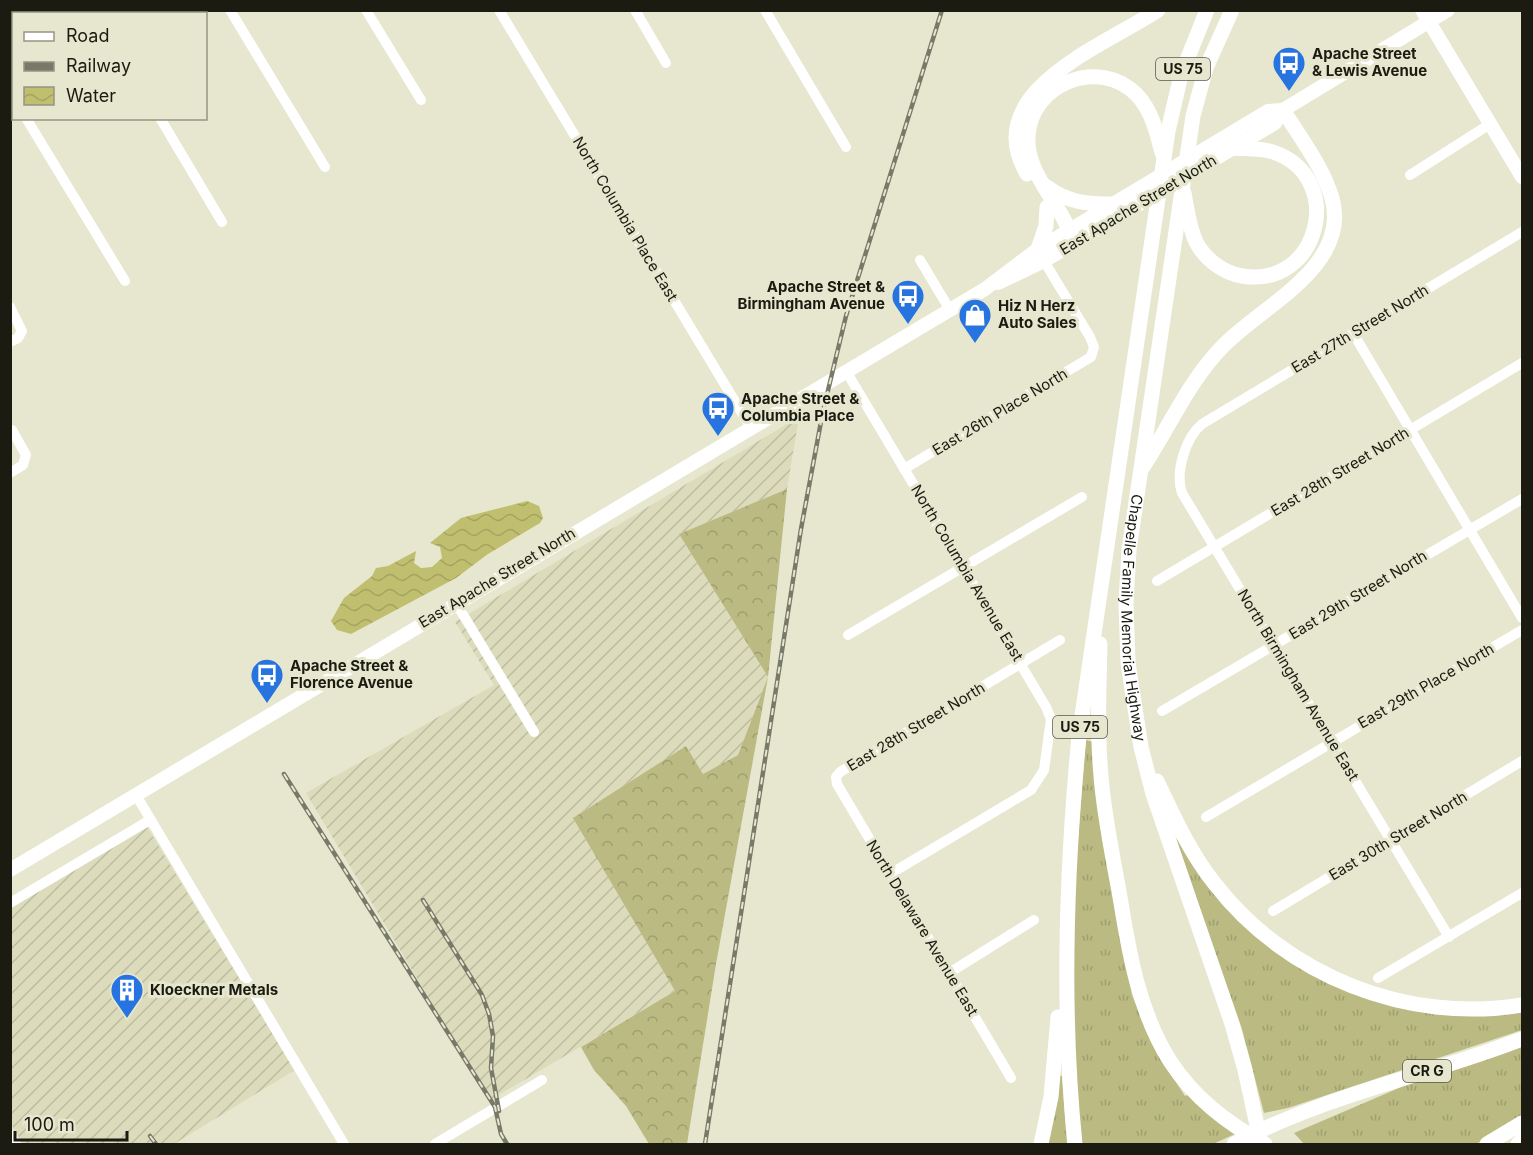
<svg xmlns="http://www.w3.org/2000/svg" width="1533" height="1155" font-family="Inter,sans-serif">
	<defs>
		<pattern id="industrial-furrows" width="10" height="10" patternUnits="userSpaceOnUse" patternTransform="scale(1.5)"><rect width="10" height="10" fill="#dcdcbc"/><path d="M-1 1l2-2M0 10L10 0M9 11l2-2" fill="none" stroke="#bcbca1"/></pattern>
		<pattern id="grass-tufts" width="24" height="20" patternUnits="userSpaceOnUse" patternTransform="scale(1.5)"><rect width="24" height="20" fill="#baba82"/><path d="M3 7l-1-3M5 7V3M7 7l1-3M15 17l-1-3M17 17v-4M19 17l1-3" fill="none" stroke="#9f9f6f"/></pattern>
		<pattern id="forest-crowns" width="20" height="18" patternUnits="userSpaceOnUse" patternTransform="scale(1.5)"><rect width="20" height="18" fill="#baba82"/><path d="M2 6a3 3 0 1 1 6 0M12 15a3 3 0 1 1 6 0" fill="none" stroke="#9f9f6f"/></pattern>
		<pattern id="water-waves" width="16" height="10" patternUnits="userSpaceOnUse" patternTransform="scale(1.5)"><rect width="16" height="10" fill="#c0bf6f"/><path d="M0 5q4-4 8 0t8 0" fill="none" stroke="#a4a45f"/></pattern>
	</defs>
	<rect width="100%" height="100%" fill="#e6e7ce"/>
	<g fill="url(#industrial-furrows)">
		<polygon points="799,417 787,489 679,534 768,677 738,755 703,774 686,746 573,818 675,991 490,1100 306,793 494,685 455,622"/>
		<polygon points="146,825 295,1070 174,1144 23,1144 11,1124 11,908"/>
	</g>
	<g fill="url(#grass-tufts)">
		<polygon points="1086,740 1093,742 1122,943 1132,995 1158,1055 1185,1096 1188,1095 1235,1134 1213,1144 1080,1144 1074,1069 1072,915"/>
		<polygon points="1179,837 1240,919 1374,998 1522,1010 1522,1030 1288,1108 1264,1113 1242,1029 1176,839"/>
		<polygon points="1522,1044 1522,1118 1476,1144 1304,1144 1294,1133 1420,1079"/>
		<polygon points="1057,1075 1062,1076 1067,1144 1045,1144"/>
	</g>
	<polygon fill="url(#forest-crowns)" points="787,489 768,677 716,964 687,1144 649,1144 626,1106 594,1070 581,1047 675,991 573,818 686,746 703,774 738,755 768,677 679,534"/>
	<polygon fill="url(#water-waves)" points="527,501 539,506 543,518 540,523 488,554 456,578 351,634 337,630 331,621 344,598 372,576 376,568 388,566 416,551 414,563 421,568 432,567 442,558 440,547 430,543 461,518"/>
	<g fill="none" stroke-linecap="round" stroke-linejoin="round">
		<g stroke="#fff" stroke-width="10">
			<polyline points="95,10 97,14"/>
			<polyline points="230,10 325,167"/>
			<polyline points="366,10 421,100"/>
			<polyline points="499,10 751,428"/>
			<polyline points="635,10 666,63"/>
			<polyline points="765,10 846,147"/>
			<polyline points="122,14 127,10"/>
			<polyline points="10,81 14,80"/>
			<polyline points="10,94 14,99"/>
			<polyline points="26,118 125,281"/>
			<polyline points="160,118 222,222"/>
			<polyline points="1410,175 1490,124"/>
			<polyline points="920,260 950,310"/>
			<polyline points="10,307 22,331 18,338 10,342"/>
			<polyline points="1353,333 1522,618"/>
			<polyline points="846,371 1046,707 1051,719 1044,770 1031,790 890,874"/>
			<polyline points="904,469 1091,357 1094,347 1090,337 1044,261"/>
			<polyline points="10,473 23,465 26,455 12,430"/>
			<polyline points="1157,581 1522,363"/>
			<polyline points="456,603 534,732"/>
			<polyline points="848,635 1082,497"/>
			<polyline points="1162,711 1522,499"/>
			<polyline points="136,795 344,1144"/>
			<polyline points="1206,817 1522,630"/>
			<polyline points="10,903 150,820"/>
			<polyline points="1273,911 1522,761"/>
			<path d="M1449 937 1182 493C1175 473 1185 438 1202 424L1522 232"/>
			<polyline points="949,973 1034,920"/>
			<polyline points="1378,978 1522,893"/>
			<polyline points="1011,1078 837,784 836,777 840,772 1060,640"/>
			<polyline points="10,1135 16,1144"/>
			<polyline points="435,1144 542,1080"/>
		</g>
		<g stroke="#fff" stroke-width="14">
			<polyline points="1422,10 1522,177"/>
			<polyline points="998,283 1044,261 1275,123 1283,110"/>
			<polyline points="10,870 985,289 1038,249 1268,111 1283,110 1448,10"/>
		</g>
		<g stroke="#fff" stroke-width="15">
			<path id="s1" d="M1232 10 1206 68 1193 116 1129 550 1126 603 1128 663 1141 747 1153 794 1232 1024 1245 1070 1261 1144"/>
			<path d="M1027 174C978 91 1106 45 1158 10"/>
			<path d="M1047 187C1069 203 1087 204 1114 204"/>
			<path d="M1184 193C1187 209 1189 227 1196 242 1205 259 1223 273 1242 276 1320 289 1347 177 1273 152 1261 148 1246 149 1233 148"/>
			<path d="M1073 244C1066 206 1025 177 1028 136 1031 84 1099 56 1137 95 1152 111 1157 133 1162 153"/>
			<polyline points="1038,249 1046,226 1047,207"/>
			<path d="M1143 467C1170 426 1188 382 1223 346 1263 305 1351 266 1332 198 1323 167 1300 137 1283 110"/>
			<path d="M1100 644C1099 688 1097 732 1101 776 1104 816 1113 857 1120 897 1129 953 1139 1012 1170 1061 1194 1098 1227 1123 1265 1144"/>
			<path d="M1157 781C1174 817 1190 853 1215 884 1286 976 1408 1024 1522 1005"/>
			<polyline points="1041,1144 1051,1097 1058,1017"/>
			<path d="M1075 1144C1061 1008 1066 872 1079 736L1168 131 1181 75 1207 10"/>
			<path d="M1234 1144C1324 1095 1427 1076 1522 1039"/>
			<polyline points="1487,1144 1522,1123"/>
			<polyline points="1518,1144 1522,1140"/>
		</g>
		<defs>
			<g id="rail">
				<polyline points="284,774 495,1107 501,1134 507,1144"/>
				<polyline points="423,900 482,995 489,1014 493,1036 491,1068 499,1111"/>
				<polyline points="150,1136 156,1144"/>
				<polyline points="705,1144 801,529 823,411 846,316 942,10"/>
			</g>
		</defs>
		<use href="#rail" stroke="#787968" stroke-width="4.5"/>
		<use href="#rail" stroke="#e6e7ce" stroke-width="2" stroke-dasharray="7" stroke-linecap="butt"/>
	</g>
	<defs>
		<symbol id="bus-pin" viewBox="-11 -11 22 30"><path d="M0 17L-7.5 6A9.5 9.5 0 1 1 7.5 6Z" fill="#2774e0" stroke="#e6e7ce"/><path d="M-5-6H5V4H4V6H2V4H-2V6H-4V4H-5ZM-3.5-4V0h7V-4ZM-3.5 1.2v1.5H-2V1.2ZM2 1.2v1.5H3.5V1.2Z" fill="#fff"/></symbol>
		<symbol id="shop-pin" viewBox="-11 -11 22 30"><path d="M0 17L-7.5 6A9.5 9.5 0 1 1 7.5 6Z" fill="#2774e0" stroke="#e6e7ce"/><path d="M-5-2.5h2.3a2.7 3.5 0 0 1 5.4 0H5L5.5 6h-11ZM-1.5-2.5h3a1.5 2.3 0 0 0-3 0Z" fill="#fff"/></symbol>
		<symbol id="building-pin" viewBox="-11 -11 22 30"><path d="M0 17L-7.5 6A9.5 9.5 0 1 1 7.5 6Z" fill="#2774e0" stroke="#e6e7ce"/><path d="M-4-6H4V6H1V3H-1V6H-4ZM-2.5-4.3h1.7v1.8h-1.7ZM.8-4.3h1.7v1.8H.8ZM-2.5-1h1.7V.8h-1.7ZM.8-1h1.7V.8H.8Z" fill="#fff"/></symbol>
	</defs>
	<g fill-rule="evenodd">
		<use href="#bus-pin" x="1270" y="44" width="38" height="52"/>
		<use href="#bus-pin" x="889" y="277" width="38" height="52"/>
		<use href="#shop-pin" x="956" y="296" width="38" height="52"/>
		<use href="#bus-pin" x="699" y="389" width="38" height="52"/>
		<use href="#bus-pin" x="248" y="656" width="38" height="52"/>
		<use href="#building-pin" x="108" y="971" width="38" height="52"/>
	</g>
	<g text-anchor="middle" stroke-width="6" stroke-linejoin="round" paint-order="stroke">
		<g fill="#e6e7ce" stroke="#58584a" stroke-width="1.5">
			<rect x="1156" y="58" width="54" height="22" rx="4.5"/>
			<rect x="1053" y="716" width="54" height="22" rx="4.5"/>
			<rect x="1403" y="1060" width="48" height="22" rx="4.5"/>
		</g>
		<g font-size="14" font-weight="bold" fill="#1b1b12">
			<text x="1183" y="74">US 75</text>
			<text x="1080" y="732">US 75</text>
			<text x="1427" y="1076">CR G</text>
		</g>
		<g font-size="15" font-weight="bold" fill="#1b1b12" stroke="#e6e7ce" text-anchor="start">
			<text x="1312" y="59">Apache Street<tspan x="1312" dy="17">&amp; Lewis Avenue</tspan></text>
			<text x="885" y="292" text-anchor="end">Apache Street &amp;<tspan x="885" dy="17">Birmingham Avenue</tspan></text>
			<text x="998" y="311">Hiz N Herz<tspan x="998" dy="17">Auto Sales</tspan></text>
			<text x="741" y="404">Apache Street &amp;<tspan x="741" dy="17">Columbia Place</tspan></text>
			<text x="290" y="671">Apache Street &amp;<tspan x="290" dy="17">Florence Avenue</tspan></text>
			<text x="150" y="995">Kloeckner Metals</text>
		</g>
		<g font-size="15" fill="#1b1b12" stroke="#e6e7ce">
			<text transform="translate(1138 205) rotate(-31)" y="5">East Apache Street North</text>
			<text transform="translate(625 219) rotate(59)" y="5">North Columbia Place East</text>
			<text transform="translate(1360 329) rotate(-31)" y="5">East 27th Street North</text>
			<text transform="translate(1000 412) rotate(-31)" y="5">East 26th Place North</text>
			<text transform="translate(1340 472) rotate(-31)" y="5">East 28th Street North</text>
			<text transform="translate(967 573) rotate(59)" y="5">North Columbia Avenue East</text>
			<text transform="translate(497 578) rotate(-31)" y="5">East Apache Street North</text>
			<text transform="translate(1358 595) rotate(-31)" y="5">East 29th Street North</text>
			<text dy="5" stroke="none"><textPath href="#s1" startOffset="620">Chapelle Family Memorial Highway</textPath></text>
			<text transform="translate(1298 685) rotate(59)" y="5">North Birmingham Avenue East</text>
			<text transform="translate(1426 686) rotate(-30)" y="5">East 29th Place North</text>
			<text transform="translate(916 727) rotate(-31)" y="5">East 28th Street North</text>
			<text transform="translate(1398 836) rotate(-31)" y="5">East 30th Street North</text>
			<text transform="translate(922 928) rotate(59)" y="5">North Delaware Avenue East</text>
		</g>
	</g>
	<rect width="1533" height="1155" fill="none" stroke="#1b1b12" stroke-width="24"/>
	<rect x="12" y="12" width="195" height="108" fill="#e6e7ce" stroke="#959583" stroke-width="1.5"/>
	<rect x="24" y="32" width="30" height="9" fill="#ffffff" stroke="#959583" stroke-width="1.5"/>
	<text x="66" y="42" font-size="18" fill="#1b1b12">Road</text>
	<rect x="24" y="62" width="30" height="9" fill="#787968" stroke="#959583" stroke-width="1.5"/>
	<text x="66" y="72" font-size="18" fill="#1b1b12">Railway</text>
	<rect x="24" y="87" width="30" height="18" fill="url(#water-waves)" stroke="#959583" stroke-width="1.5"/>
	<text x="66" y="102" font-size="18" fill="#1b1b12">Water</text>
	<path d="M15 1131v9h112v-9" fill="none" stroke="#1b1b12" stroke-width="3"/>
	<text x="24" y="1131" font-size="18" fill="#1b1b12" stroke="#e6e7ce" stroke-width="4.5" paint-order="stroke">100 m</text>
</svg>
